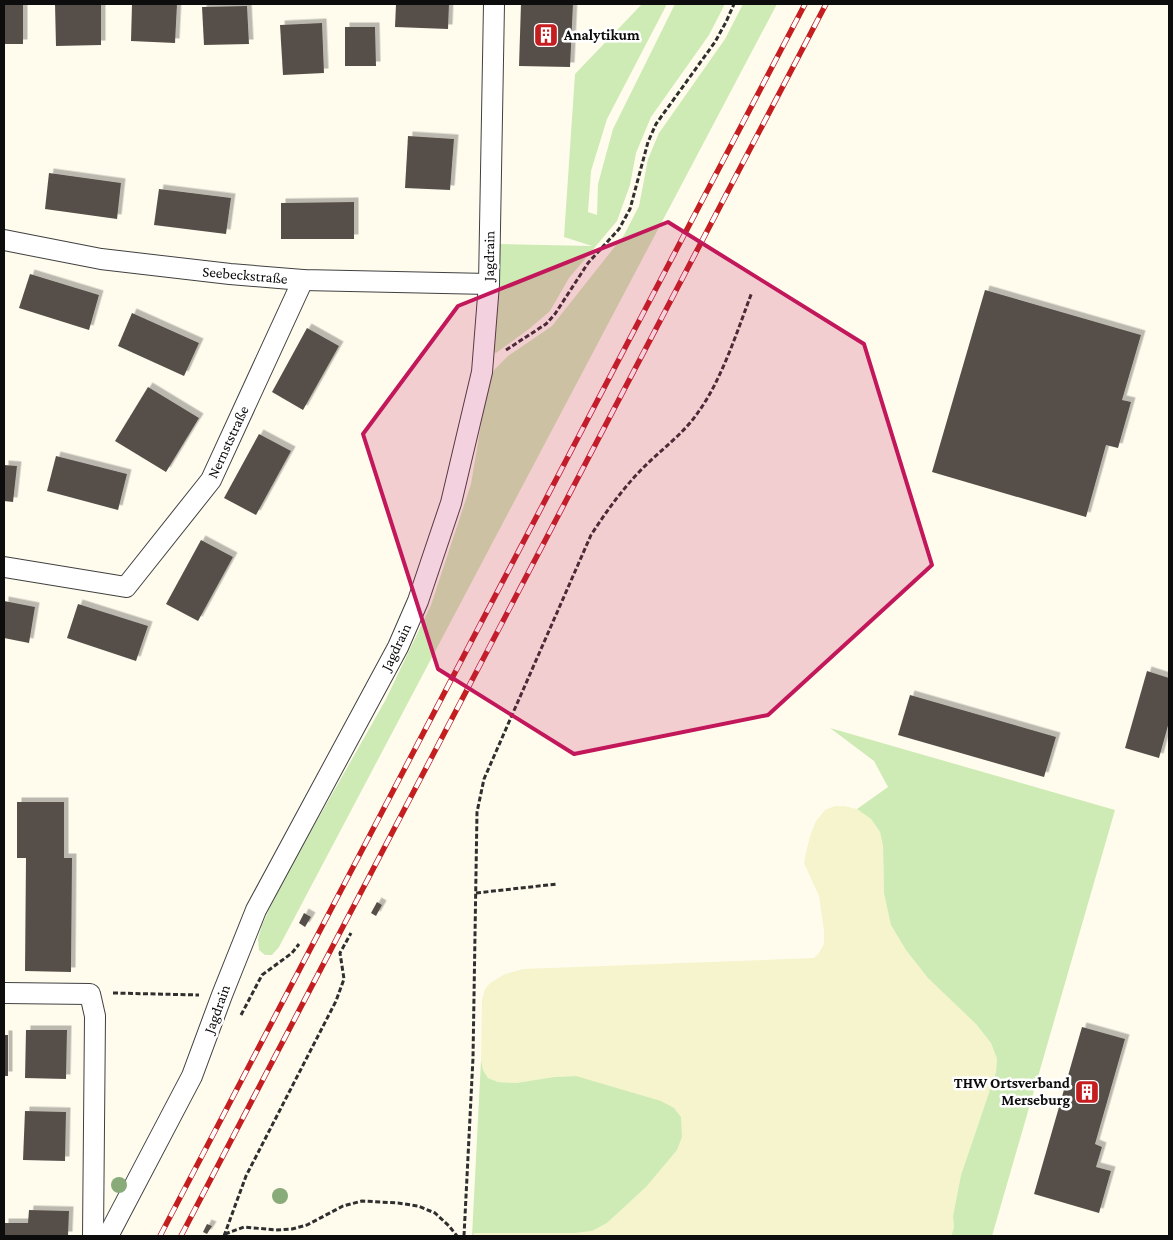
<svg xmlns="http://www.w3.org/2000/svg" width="1173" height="1240" font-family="'Crimson Pro',serif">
	<defs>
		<filter id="shadow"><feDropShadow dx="4.5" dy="-4.5" stdDeviation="0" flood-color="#0004"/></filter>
	</defs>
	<rect width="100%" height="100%" fill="#fffcee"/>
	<polygon fill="#f6f4cc" points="835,806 844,806 857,809 871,819 880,832 883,846 884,893 976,1024 991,1043 997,1059 996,1072 961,1175 953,1216 954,1228 951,1236 473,1236 475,1233 576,1233 592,1231 607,1223 646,1187 576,1076 554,1077 516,1083 498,1082 488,1078 483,1070 481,1060 482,999 485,989 490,983 505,974 523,969 814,958 819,953 824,944 824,931 819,896 804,863 806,853 810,836 816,821 825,810"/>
	<g fill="#cfebb5">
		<polygon points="642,4 667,4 607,119 591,171 588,212 597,215 598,184 613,129 675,4 725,4 709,35 651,117 636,153 630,185 617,221 569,278 550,311 529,329 496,353 491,350 499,244 592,246 564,237 575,74"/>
		<polygon points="743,4 777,4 279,947 272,955 265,955 259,950 258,939 262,925 281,884 385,701 431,605 471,484 488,382 494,370 508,356 552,326 624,235 639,206 648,159 659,133 725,39"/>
		<polygon points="830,728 1115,810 992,1236 951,1236 954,1228 953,1216 961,1175 996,1072 997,1059 991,1043 976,1024 928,978 906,950 891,925 884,893 883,846 880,832 871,819 857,809 888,787 874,761"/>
		<polygon points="481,1060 483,1070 488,1078 498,1082 516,1083 554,1077 576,1076 661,1101 674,1108 681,1117 682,1137 677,1150 646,1187 607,1223 592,1231 576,1233 475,1233 472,1236"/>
	</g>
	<g fill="#574f49" filter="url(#shadow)">
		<rect x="4" y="4" width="19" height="40"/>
		<polygon points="55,4 101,4 101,45 56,46"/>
		<polygon points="132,4 177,4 175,43 131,41"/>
		<polygon points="396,4 449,4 448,29 395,27"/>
		<polygon points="521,4 573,4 570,67 519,66"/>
		<polygon points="247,6 249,44 204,45 202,7"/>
		<polygon points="322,23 324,73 283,75 280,25"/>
		<polygon points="345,27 375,27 376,66 345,66"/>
		<polygon points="408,136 454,139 450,190 405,188"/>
		<polygon points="49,173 121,183 117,219 45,209"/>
		<polygon points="159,189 231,198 226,234 154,225"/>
		<polygon points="354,202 354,239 281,239 281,203"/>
		<polygon points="30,274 99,295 89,330 19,308"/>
		<polygon points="985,290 1141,335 1122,400 1131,402 1118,448 1106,445 1086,517 932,472"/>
		<polygon points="132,313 199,343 184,376 118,346"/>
		<polygon points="307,328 339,346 303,410 272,392"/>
		<polygon points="148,387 199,418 166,472 115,441"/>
		<polygon points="259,434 291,451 256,515 224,498"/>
		<polygon points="56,456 127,474 118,510 47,491"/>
		<polygon points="4,465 17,466 13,502 4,501"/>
		<polygon points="201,540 233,557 198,621 166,604"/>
		<polygon points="4,601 35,607 29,643 4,638"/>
		<polygon points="78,604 148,626 136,661 67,638"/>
		<polygon points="1147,671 1169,678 1169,722 1159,758 1125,748"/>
		<polygon points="910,695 1056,737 1044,777 898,735"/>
		<polygon points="17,802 64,802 64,858 72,858 71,972 25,971 26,858 17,858"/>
		<polygon points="377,902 382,905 376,916 371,913"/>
		<polygon points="304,913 311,917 305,927 299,923"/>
		<polygon points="1082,1027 1125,1039 1095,1144 1102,1147 1096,1167 1111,1171 1099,1213 1034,1194"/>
		<polygon points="26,1030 67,1030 66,1079 25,1078"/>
		<rect x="4" y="1035" width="4" height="41"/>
		<polygon points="25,1111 66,1112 65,1161 23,1160"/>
		<polygon points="29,1210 69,1211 68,1236 4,1236 4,1223 28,1223"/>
		<polygon points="207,1224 212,1226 207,1234 203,1232"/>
	</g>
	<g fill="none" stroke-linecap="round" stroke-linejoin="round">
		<defs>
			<g id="minor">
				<polyline points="4,240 101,259 230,274 303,280 489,284"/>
				<polyline points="4,567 126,587 211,480 303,280"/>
				<polyline points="4,993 90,994 95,1016 93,1236"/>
				<polyline points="108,1236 192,1076 222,995 256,910 398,647 418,601 451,503 482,372 489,284 494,4"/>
			</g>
		</defs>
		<use href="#minor" stroke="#404040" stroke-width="22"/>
		<g stroke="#2f2f2f" stroke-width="3" stroke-dasharray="5 2.5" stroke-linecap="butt">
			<polyline points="506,350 546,324 555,314 588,263 619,229 630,209 648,142 656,124 715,42 726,22 734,4"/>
			<polyline points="476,893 557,884"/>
			<polyline points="113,993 199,995"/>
			<polyline points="241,1015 262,975 292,953 299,944"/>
			<polyline points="225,1234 244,1227 276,1230 292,1229 307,1225 343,1206 362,1201 398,1203 418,1206 435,1213 449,1226 457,1236"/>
			<polyline points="224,1236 246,1176 336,1001 344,979 340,953 351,933"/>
			<path d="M464 1236 473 1058 477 812 484 779 591 535C606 512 621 491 640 471 659 451 684 434 699 411 722 379 738 329 752 292"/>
		</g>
		<use href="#minor" stroke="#fff" stroke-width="20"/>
		<defs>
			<g id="rail">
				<polyline points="160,1236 805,4"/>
				<polyline points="181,1236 826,4"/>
			</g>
		</defs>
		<use href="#rail" stroke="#c41e20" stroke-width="5.5"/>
		<use href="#rail" stroke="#fff" stroke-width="4" stroke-dasharray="11" stroke-linecap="butt"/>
	</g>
	<g fill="#88ab79">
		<circle cx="119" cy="1185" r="8"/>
		<circle cx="280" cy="1196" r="8"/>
	</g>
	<path fill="#c2185b" fill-opacity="0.2" stroke="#c2185b" stroke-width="4" stroke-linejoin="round" d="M668 222 864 344 932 565 768 715 574 754 438 669 363 434 458 306Z"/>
	<defs>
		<symbol id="building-square" viewBox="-11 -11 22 22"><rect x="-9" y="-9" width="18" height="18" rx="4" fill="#c41e20" stroke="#fff"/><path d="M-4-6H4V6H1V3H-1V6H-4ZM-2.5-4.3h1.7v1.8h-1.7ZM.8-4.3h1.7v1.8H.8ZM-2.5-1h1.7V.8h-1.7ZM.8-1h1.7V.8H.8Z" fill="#fff"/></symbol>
	</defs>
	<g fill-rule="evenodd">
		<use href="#building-square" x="532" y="21" width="28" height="28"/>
		<use href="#building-square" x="1073" y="1078" width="28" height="28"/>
	</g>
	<g text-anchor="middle" stroke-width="5" stroke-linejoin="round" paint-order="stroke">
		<g font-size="15" font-weight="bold" fill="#0d0d0d" stroke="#fff" text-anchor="start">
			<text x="564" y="40">Analytikum</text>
			<text x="1070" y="1088" text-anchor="end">THW Ortsverband<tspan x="1070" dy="17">Merseburg</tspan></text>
		</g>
		<g font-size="15" fill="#0d0d0d" stroke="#fff">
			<text transform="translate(489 256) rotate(-89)" y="5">Jagdrain</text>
			<text transform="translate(245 275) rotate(5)" y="5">Seebeckstraße</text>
			<text transform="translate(228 442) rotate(-65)" y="5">Nernststraße</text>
			<text transform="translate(396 647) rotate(-64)" y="5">Jagdrain</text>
			<text transform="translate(217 1009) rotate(-70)" y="5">Jagdrain</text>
		</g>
	</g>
	<rect width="1173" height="1240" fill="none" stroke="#0d0d0d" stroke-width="10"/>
</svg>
